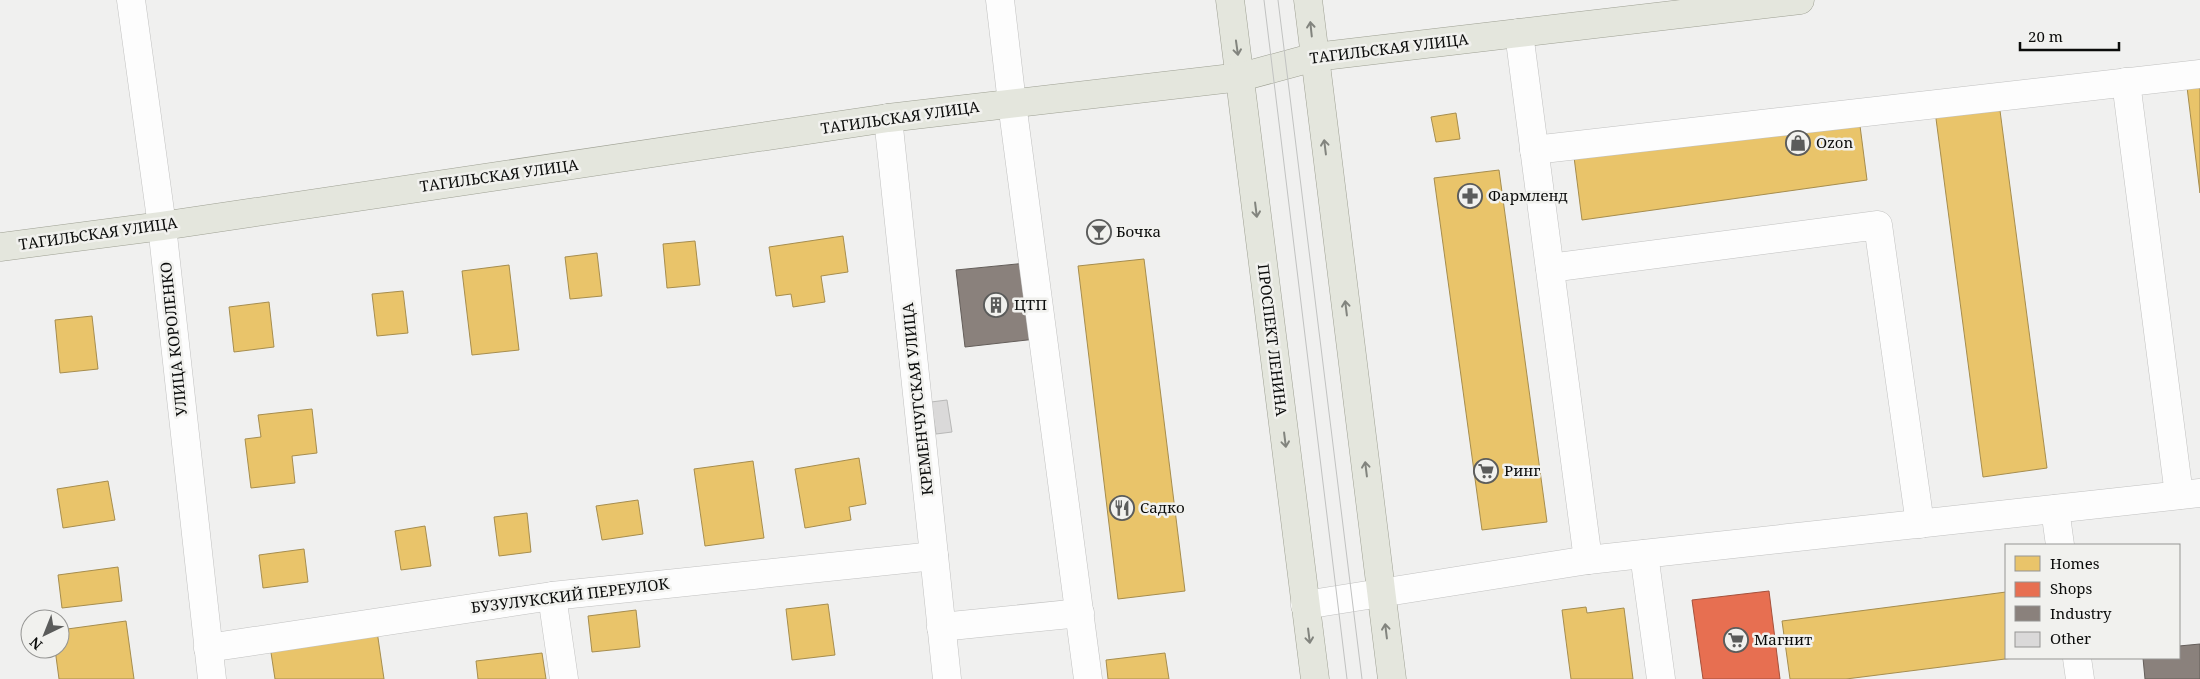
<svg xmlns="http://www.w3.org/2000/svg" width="2200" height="679" font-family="'Noto Serif',serif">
	<rect width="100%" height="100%" fill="#f0f0ef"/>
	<g fill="#e9c46a" stroke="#a68d4e">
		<polygon points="2200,78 2200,193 2186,79"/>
		<polygon points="1999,103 2047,468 1983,477 1935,111"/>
		<polygon points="1456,113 1460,139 1436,142 1431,117"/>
		<polygon points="1859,118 1867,180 1582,220 1574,157"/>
		<polygon points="1499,170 1547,522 1482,530 1434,178"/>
		<polygon points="843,236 848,272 821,276 825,302 793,307 791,294 776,296 769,247"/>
		<polygon points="695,241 700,285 667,288 663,244"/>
		<polygon points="597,253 602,296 570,299 565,257"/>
		<polygon points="1144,259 1185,591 1118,599 1078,266"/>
		<polygon points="509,265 519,350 472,355 462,271"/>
		<polygon points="403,291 408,333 377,336 372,294"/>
		<polygon points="269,302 274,347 234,352 229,307"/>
		<polygon points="92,316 98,369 60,373 55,320"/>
		<polygon points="312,409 317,453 292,456 295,483 251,488 245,439 261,437 258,415"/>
		<polygon points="859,458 866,504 849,507 851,520 805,528 795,469"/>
		<polygon points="753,461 764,538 705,546 694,469"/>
		<polygon points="108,481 115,520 63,528 57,489"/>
		<polygon points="638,500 643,534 602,540 596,506"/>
		<polygon points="527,513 531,552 499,556 494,517"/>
		<polygon points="425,526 431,566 401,570 395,531"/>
		<polygon points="304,549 308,582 263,588 259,555"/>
		<polygon points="118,567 122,601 62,608 58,575"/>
		<polygon points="2006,592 2006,658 2013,658 1846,679 1790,679 1782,621"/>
		<polygon points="828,604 835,655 792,660 786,609"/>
		<polygon points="1586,607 1587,613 1624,608 1633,679 1571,679 1562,610"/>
		<polygon points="636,610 640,647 592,652 588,616"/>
		<polygon points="126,621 134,679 59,679 55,649 60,649 60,630"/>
		<polygon points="377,631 384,679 275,679 270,646"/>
		<polygon points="542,653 546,679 478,679 476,661"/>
		<polygon points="1165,653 1169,679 1108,679 1106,660"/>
	</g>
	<polygon fill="#e76f51" stroke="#a5513c" points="1769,591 1780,679 1703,679 1692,600"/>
	<g fill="#8a817c" stroke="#645e5a">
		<polygon points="1027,263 1036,339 965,347 956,270"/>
		<polygon points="2200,644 2200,679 2145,679 2143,658 2179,658 2179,646"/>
	</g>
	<polygon fill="#dad9d9" stroke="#b8b8b7" points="947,400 952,432 936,434 931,402"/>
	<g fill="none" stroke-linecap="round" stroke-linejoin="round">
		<defs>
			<g id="minor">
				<polyline points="131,0 162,226 212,679"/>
				<polyline points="1000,0 1012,103 1088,679"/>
				<polyline points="1519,33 1588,560"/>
				<polyline points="2126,82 2179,495"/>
				<polyline points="888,118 947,679"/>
				<polyline points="1534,150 2200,74"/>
				<polyline points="1550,268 1878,225 1920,524"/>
				<polyline points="2055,509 2060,545"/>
				<polyline points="1644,554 1661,679"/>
				<polyline points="552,596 564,679"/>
				<polyline points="1305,605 1588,560 2200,493"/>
				<polyline points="941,627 1080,613"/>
				<polyline points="208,648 552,596 934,556"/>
				<polyline points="2077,658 2080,679"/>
			</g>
			<g id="major">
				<polyline points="1230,0 1315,679"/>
				<polyline points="1308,0 1392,679"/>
				<polyline points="0,247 162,226 888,118 1241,77 1315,57 1800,0"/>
			</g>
		</defs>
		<use href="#minor" stroke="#c1c1c0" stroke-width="29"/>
		<use href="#major" stroke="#9ea093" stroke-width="29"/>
		<use href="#minor" stroke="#fdfdfd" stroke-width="28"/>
		<use href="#major" stroke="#e4e6dd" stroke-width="28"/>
		<g stroke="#c1c2c1" stroke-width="1">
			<polyline points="1264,0 1347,679"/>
			<polyline points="1278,0 1362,679"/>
		</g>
	</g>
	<defs><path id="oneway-shaft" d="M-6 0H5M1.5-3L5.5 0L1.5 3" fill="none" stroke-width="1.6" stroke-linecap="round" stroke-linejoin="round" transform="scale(1.25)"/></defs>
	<g stroke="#82847e">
		<use href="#oneway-shaft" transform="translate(1311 29) rotate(-96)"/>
		<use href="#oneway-shaft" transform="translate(1237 48) rotate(82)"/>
		<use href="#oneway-shaft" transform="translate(1325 147) rotate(-97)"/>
		<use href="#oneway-shaft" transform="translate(1256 210) rotate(83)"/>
		<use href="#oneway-shaft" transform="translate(1346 308) rotate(-97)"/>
		<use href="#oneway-shaft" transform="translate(1285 440) rotate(83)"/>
		<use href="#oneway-shaft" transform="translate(1366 469) rotate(-97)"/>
		<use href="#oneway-shaft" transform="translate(1386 631) rotate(-97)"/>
		<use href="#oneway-shaft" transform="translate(1309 636) rotate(83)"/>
	</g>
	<defs>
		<symbol id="shop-ring" viewBox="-11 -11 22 22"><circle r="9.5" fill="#f1f1ee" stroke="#5b5c5b" stroke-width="1.5"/><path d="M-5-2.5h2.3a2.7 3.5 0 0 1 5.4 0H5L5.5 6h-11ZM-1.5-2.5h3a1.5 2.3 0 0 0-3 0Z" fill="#5b5c5b"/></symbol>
		<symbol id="pharmacy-ring" viewBox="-11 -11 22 22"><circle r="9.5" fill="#f1f1ee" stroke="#5b5c5b" stroke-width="1.5"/><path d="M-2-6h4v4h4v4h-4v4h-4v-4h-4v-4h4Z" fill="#5b5c5b"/></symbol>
		<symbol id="bar-ring" viewBox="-11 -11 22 22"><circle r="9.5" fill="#f1f1ee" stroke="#5b5c5b" stroke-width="1.5"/><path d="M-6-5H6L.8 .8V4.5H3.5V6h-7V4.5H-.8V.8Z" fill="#5b5c5b"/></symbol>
		<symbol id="building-ring" viewBox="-11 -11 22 22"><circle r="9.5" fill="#f1f1ee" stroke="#5b5c5b" stroke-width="1.5"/><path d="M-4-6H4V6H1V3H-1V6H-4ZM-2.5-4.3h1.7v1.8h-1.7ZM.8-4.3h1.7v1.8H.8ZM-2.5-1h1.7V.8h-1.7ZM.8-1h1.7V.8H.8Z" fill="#5b5c5b"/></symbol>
		<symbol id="supermarket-ring" viewBox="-11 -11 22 22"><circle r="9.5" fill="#f1f1ee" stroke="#5b5c5b" stroke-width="1.5"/><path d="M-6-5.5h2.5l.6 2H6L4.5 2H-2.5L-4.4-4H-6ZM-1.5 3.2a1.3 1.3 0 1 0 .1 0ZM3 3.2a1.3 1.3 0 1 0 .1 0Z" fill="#5b5c5b"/></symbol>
		<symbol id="restaurant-ring" viewBox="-11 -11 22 22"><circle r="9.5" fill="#f1f1ee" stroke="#5b5c5b" stroke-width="1.5"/><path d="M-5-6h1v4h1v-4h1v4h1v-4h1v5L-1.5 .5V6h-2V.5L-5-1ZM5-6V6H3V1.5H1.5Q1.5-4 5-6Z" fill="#5b5c5b"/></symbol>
	</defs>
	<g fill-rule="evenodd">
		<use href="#shop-ring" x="1784" y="129" width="28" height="28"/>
		<use href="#pharmacy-ring" x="1456" y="182" width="28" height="28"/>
		<use href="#bar-ring" x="1085" y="218" width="28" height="28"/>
		<use href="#building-ring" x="982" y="291" width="28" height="28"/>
		<use href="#supermarket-ring" x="1472" y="457" width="28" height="28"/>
		<use href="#restaurant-ring" x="1108" y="494" width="28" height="28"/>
		<use href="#supermarket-ring" x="1722" y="626" width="28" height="28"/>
	</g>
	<g text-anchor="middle" stroke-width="5" stroke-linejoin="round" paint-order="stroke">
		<g font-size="15" fill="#0b0c0b" stroke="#f1f1ee">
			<text transform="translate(1389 49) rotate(-7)" y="5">ТАГИЛЬСКАЯ УЛИЦА</text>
			<text transform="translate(900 118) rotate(-8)" y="5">ТАГИЛЬСКАЯ УЛИЦА</text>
			<text transform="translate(499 176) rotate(-8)" y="5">ТАГИЛЬСКАЯ УЛИЦА</text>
			<text transform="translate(98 234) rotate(-8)" y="5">ТАГИЛЬСКАЯ УЛИЦА</text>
			<text transform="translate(174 339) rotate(-96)" y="5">УЛИЦА КОРОЛЕНКО</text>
			<text transform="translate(1272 340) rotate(83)" y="5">ПРОСПЕКТ ЛЕНИНА</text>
			<text transform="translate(918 399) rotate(-96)" y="5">КРЕМЕНЧУГСКАЯ УЛИЦА</text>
			<text transform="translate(570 596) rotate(-7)" y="5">БУЗУЛУКСКИЙ ПЕРЕУЛОК</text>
		</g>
		<g font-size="15" fill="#0b0c0b" stroke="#f1f1ee" text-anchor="start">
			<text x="1816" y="148">Ozon</text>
			<text x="1488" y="201">Фармленд</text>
			<text x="1116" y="237">Бочка</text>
			<text x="1014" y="310">ЦТП</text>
			<text x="1504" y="476">Ринг</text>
			<text x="1140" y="513">Садко</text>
			<text x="1754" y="645">Магнит</text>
		</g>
	</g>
	<rect x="2005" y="544" width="175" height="115" fill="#f1f1ee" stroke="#959593"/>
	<rect x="2015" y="556" width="25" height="15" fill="#e9c46a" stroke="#959593"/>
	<text x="2050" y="569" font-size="15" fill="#0b0c0b">Homes</text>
	<rect x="2015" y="582" width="25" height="15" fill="#e76f51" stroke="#959593"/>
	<text x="2050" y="594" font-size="15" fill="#0b0c0b">Shops</text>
	<rect x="2015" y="606" width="25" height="15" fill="#8a817c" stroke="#959593"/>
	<text x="2050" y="619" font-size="15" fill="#0b0c0b">Industry</text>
	<rect x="2015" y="632" width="25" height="15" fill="#dad9d9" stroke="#959593"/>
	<text x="2050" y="644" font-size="15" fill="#0b0c0b">Other</text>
	<g transform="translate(45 634) rotate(223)"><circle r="24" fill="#f1f1ee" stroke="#959593"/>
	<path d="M0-4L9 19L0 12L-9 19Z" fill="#5b5c5b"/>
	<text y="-8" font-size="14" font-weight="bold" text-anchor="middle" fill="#0b0c0b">N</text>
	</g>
	<path d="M2020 42v8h99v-8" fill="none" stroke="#0b0c0b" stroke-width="2.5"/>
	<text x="2028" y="42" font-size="15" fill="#0b0c0b" stroke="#f1f1ee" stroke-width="4" paint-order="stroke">20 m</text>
</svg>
